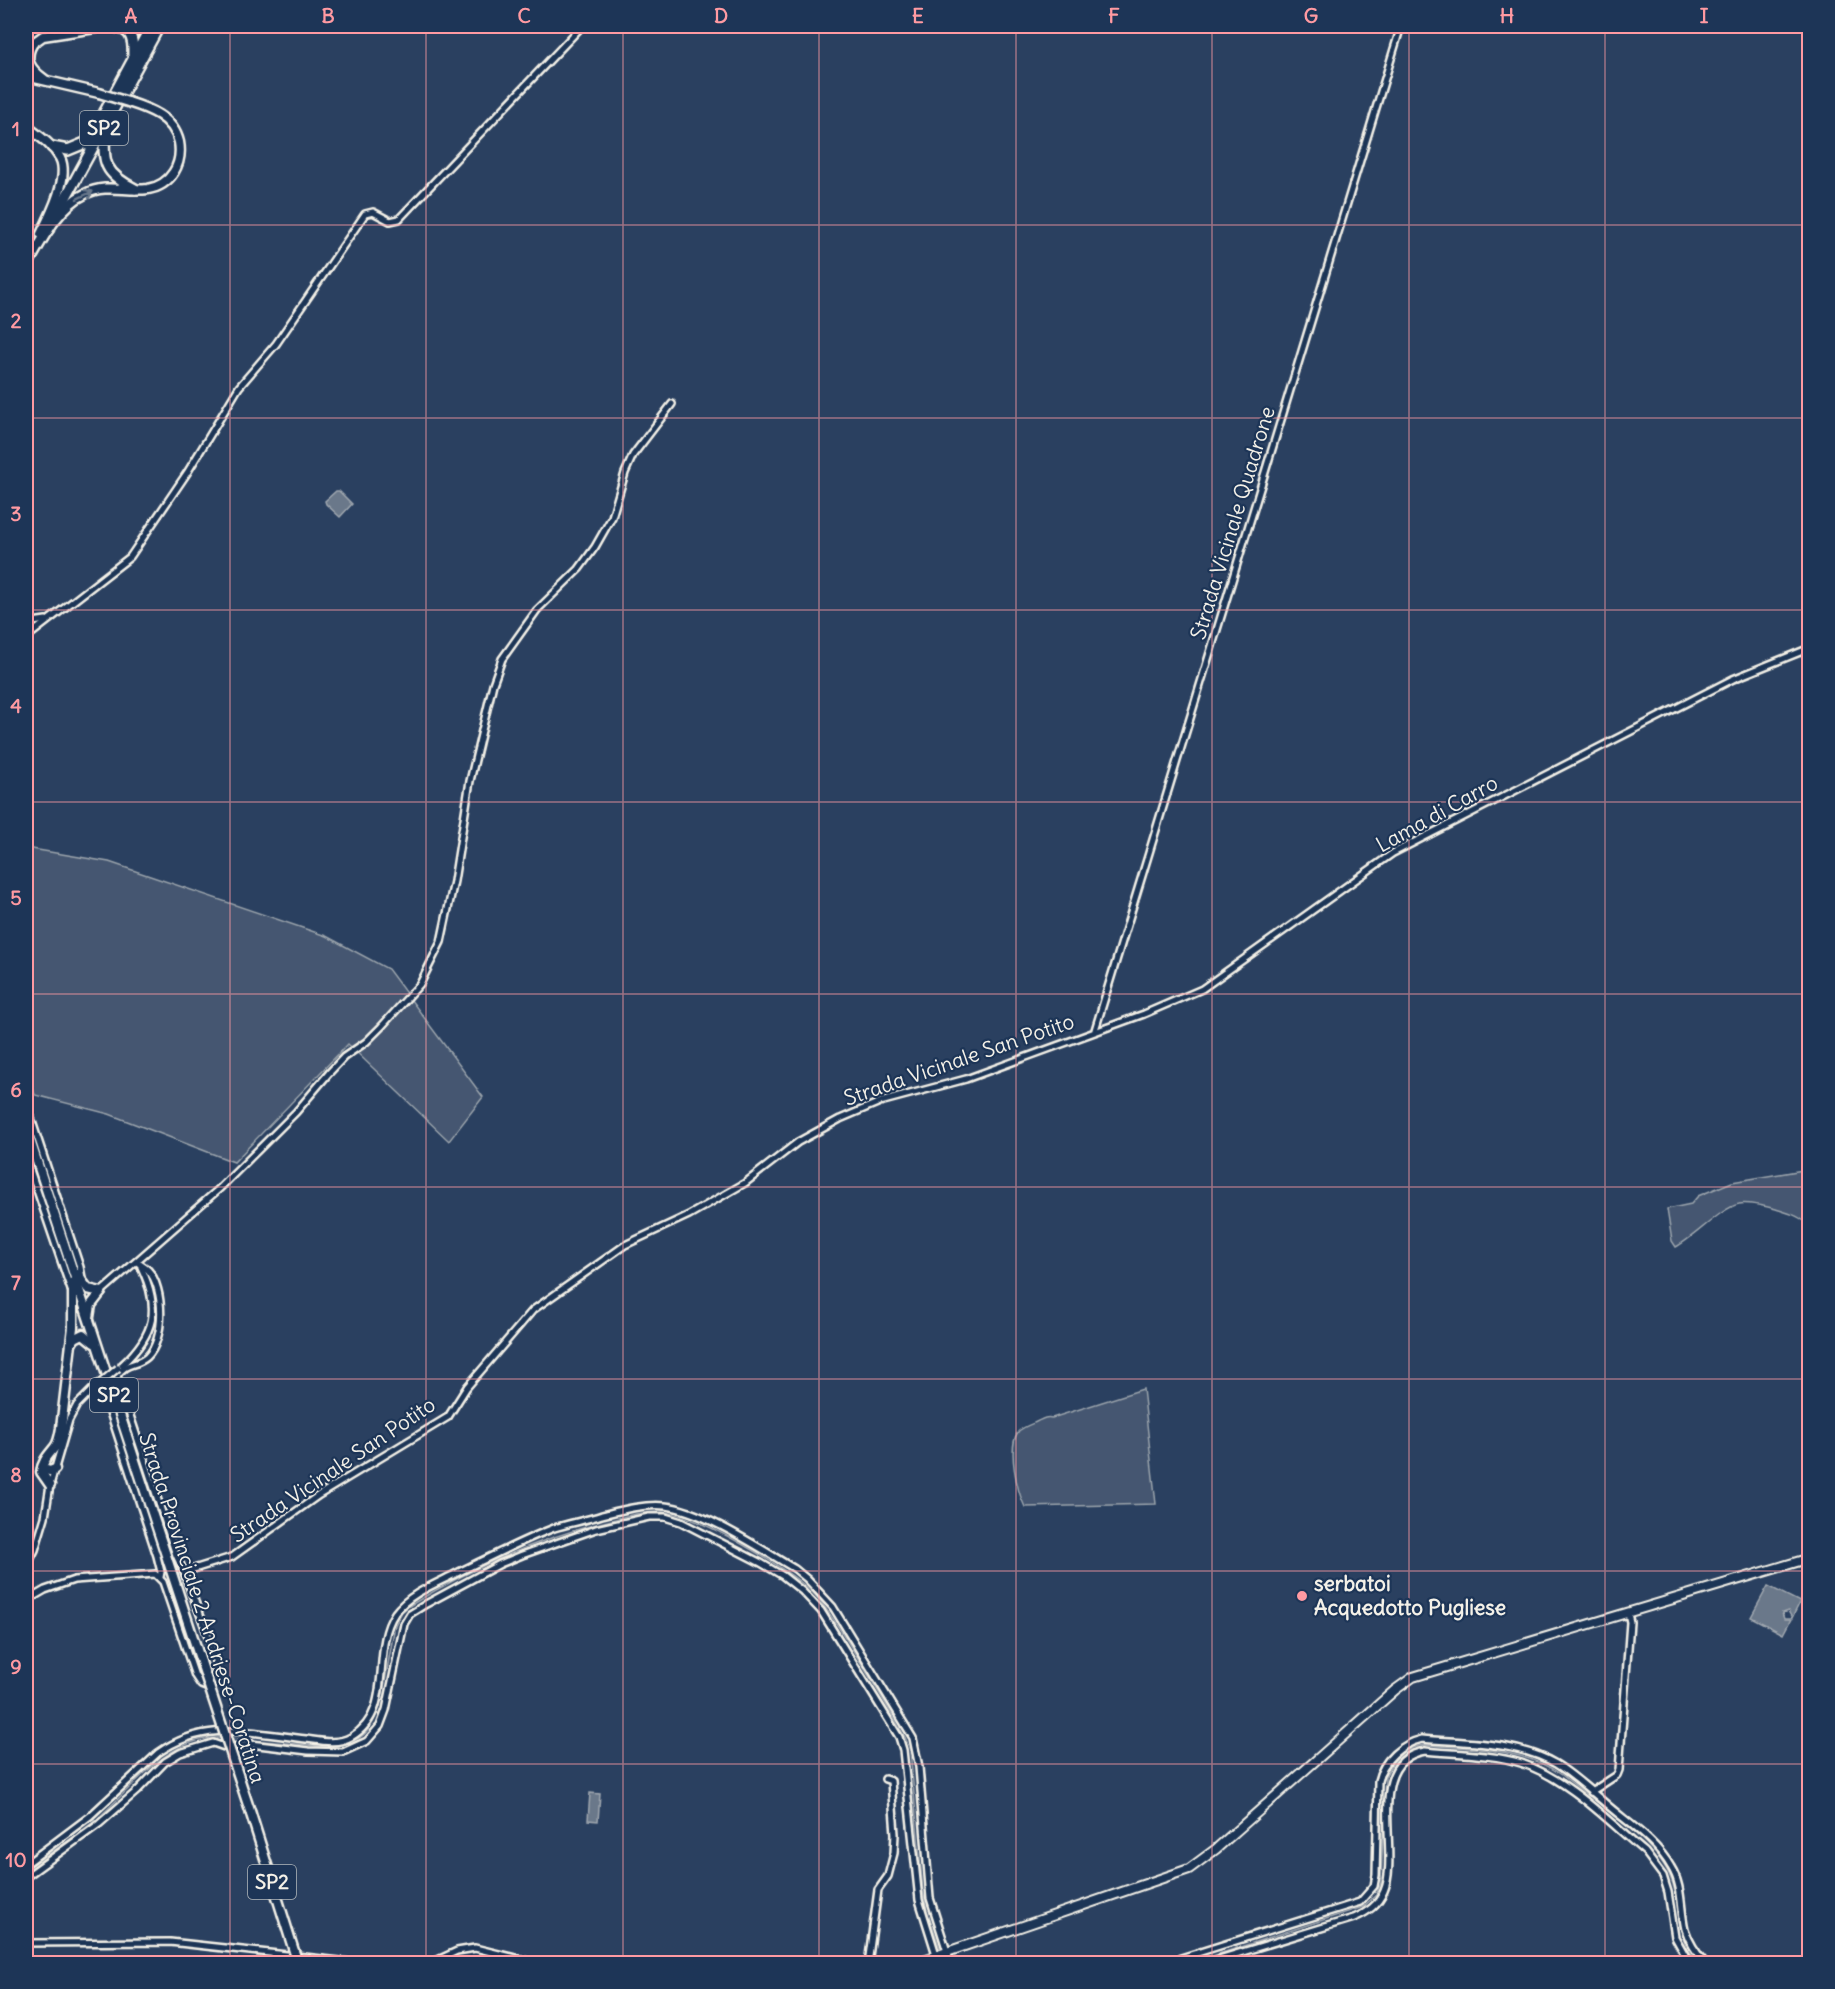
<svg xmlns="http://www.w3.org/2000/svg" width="1835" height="1989" font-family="Delius,sans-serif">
	<rect width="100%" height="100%" fill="#2a4060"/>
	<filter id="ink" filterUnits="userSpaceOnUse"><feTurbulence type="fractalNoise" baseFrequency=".0167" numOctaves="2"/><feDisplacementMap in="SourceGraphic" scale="12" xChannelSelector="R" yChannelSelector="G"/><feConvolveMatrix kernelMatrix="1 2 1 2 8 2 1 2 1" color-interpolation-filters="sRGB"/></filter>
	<g filter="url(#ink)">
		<g fill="#445771" stroke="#9ca4ac" stroke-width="1.5">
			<polygon points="26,848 109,862 326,936 388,969 483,1097 449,1141 348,1044 234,1162 109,1114 35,1095 26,1063"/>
			<path d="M1809 1169V1226C1801 1216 1789 1213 1776 1209 1768 1207 1747 1202 1739 1204 1721 1208 1695 1237 1676 1247L1672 1241 1667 1209 1691 1204 1698 1196 1732 1182Z"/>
			<path d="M1143 1389 1156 1504 1025 1507C1017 1491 1007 1448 1018 1432 1021 1428 1029 1425 1034 1423 1041 1420 1045 1416 1052 1418Z"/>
		</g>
		<g fill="#6a788a" stroke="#a1a8b0" stroke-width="1.5">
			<polygon points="336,491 339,491 352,504 340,517 326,504 325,501"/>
			<polygon points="1768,1586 1800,1602 1792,1618 1788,1611 1782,1613 1784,1619 1791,1619 1783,1634 1751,1617"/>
			<polygon points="590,1793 600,1794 598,1821 588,1820"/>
		</g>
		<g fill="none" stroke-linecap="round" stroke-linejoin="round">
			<g stroke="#a1a8b0" stroke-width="1.5">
				<path d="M229 1738 329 1747C374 1745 379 1713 386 1676 389 1659 392 1642 395 1625L402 1612 409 1606C471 1568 534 1540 604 1522 623 1517 642 1511 662 1512 696 1513 792 1570 815 1595 831 1613 843 1634 856 1655 873 1682 889 1709 905 1737L910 1750 923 1891 927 1910 941 1951"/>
				<path d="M26 1870C49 1853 75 1837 97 1819 134 1787 167 1736 221 1738"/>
				<polyline points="942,1956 945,1964"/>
				<path d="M1188 1964 1363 1907 1376 1895 1381 1883 1385 1777C1392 1761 1406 1746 1425 1745 1471 1748 1523 1748 1562 1775 1592 1800 1653 1839 1669 1874 1684 1905 1671 1932 1698 1964"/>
			</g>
			<defs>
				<g id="street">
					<polyline points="26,623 46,620"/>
					<polyline points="27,637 130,557 187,473 239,387 276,344 365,214 373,212 390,221 399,219 582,26"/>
					<polyline points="1095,1030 1401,26"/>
					<polyline points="26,1103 80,1267 82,1278"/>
					<polyline points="26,1158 71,1290"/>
					<path d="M137 1262C141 1265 145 1267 148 1270 165 1288 165 1340 147 1357 136 1367 126 1361 117 1376L176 1555 184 1572"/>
					<polyline points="101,1292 220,1188 296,1112 329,1073 344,1057 366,1042 381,1027 420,984 441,942 454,881 470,781 493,684 502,659 537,610 579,569 595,547 612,517 625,473 633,455 672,404"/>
					<path d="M122 1365C155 1334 161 1309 141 1267"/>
					<polyline points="106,1400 157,1556 161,1572 160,1577"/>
					<polyline points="26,1568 35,1550 45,1517 50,1485 69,1420 77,1405 92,1390"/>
					<path d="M26 1601 45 1590 74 1580 155 1574 163 1582 195 1676 201 1685 206 1687C210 1685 214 1683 216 1678 220 1656 191 1595 184 1572L232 1557 319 1495 448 1417 467 1387 533 1310 625 1245 689 1215 745 1183 798 1142 840 1119 880 1102 966 1079 1144 1014 1202 989 1393 853 1733 679 1810 648"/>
					<polyline points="1591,1792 1617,1775 1619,1770 1630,1622 1628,1614"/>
					<path d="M26 1864 90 1816 158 1753C205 1719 252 1733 306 1739 321 1741 337 1745 351 1737 396 1711 370 1650 395 1613 409 1594 435 1584 455 1574 488 1558 520 1541 554 1528 570 1523 587 1520 602 1515 622 1510 644 1504 665 1506 703 1510 761 1549 795 1569L807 1579 833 1607 913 1738 919 1767 930 1898 951 1964"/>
					<polyline points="26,1877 99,1824 137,1791 165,1762 180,1753 213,1743 227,1748 250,1744 308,1751 343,1752 367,1741 380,1726 386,1710 404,1624 410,1614 426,1604 500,1564 522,1555 596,1529 649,1517 665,1517 681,1522 761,1563 783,1576 802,1591 821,1611 899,1737 903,1750 919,1900 939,1964"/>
					<polyline points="26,1943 170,1942 367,1964"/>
					<polyline points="429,1964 457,1951 475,1948 536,1963 600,1964"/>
					<polyline points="868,1964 878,1890 888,1876 894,1853 895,1834 891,1781 885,1779"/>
					<path d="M1162 1964 1360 1902 1374 1886 1376 1875 1378 1781C1383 1760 1401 1744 1422 1739 1465 1743 1517 1741 1556 1764 1577 1777 1597 1797 1617 1813 1637 1829 1658 1844 1671 1867 1683 1886 1680 1908 1685 1929 1689 1942 1697 1954 1706 1964"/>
					<path d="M1203 1964 1354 1918C1368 1912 1378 1905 1384 1891 1401 1853 1363 1760 1425 1751 1455 1754 1493 1754 1521 1763 1567 1778 1608 1821 1645 1852L1663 1876 1668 1892 1675 1937 1690 1964"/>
				</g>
				<g id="secondary">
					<polyline points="26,632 27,637"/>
					<polyline points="912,1964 1189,1869 1216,1849 1395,1690 1413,1677 1810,1558"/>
				</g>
				<g id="primary">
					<path d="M33 43C23 59 30 69 44 79"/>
					<polyline points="26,48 43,36 108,26"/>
					<polyline points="26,76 99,93"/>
					<path d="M26 126C38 135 52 144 60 158 70 177 50 216 41 234"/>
					<path d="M26 268C40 244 58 206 85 194 107 183 125 192 148 189 171 185 183 164 179 142 173 117 150 109 128 102"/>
					<polyline points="26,1128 201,1662"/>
					<polyline points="77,1274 88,1289 101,1292"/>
					<polyline points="89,1317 91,1305 101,1292"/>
					<polyline points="71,1344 75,1338 83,1334 94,1343"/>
					<polyline points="42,1469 50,1471 55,1469"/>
					<path d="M50 1485 41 1472C43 1460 48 1456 55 1447 59 1442 60 1434 61 1428L73 1327V1282"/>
					<polyline points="251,1814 294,1951"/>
				</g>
				<g id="highway">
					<path d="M108 26C129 28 134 34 133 55"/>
					<path d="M105 131C102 163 105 174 135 189"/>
					<polyline points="87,145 151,26"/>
					<polyline points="52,147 68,150 90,141"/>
					<polyline points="48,230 159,26"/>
				</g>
			</defs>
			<use href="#street" stroke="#f4f1e8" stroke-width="10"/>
			<use href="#secondary" stroke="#f4f1e8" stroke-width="12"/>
			<use href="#primary" stroke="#f4f1e8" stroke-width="13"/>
			<use href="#highway" stroke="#f4f1e8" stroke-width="14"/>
			<use href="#street" stroke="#1d3557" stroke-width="5"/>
			<use href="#secondary" stroke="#1d3557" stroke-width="8"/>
			<use href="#primary" stroke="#1d3557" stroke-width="8"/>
			<use href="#highway" stroke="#1d3557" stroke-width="9"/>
			<defs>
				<polyline id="street-bridge" points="92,1390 118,1368"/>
				<g id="primary-bridge">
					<polyline points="99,93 128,102"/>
					<polyline points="201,1662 251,1814"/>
					<polyline points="294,1951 298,1964"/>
				</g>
			</defs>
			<use href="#street-bridge" stroke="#f4f1e8" stroke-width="10" stroke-linecap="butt"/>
			<use href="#primary-bridge" stroke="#f4f1e8" stroke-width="13" stroke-linecap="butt"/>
			<use href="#street-bridge" stroke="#1d3557" stroke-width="5"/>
			<use href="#primary-bridge" stroke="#1d3557" stroke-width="8"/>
		</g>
		<defs><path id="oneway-shaft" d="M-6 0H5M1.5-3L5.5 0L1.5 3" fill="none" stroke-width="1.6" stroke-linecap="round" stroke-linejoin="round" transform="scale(1.5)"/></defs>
		<use stroke="#68778a" href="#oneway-shaft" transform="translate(85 195) rotate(-26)"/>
	</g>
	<path fill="none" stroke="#ff9aa2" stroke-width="1.5" stroke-opacity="0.55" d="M230 26V1964M426 26V1964M623 26V1964M819 26V1964M1016 26V1964M1212 26V1964M1409 26V1964M1605 26V1964M26 225H1810M26 418H1810M26 610H1810M26 802H1810M26 994H1810M26 1187H1810M26 1379H1810M26 1571H1810M26 1764H1810"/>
	<circle fill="#ff9aa2" stroke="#1d3557" stroke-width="2" cx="1302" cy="1596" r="6"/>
	<g text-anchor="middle" stroke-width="4.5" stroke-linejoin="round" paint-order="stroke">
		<g fill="#1d3557" stroke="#b4b9bc" stroke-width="1.5">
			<rect x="80" y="111" width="48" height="34" rx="4.5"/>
			<rect x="90" y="1378" width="48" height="34" rx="4.5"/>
			<rect x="248" y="1865" width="48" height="34" rx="4.5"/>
		</g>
		<g font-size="20" font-weight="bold" fill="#f4f1e8">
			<text x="104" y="135">SP2</text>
			<text x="114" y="1402">SP2</text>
			<text x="272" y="1889">SP2</text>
		</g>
		<g font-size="21" fill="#f4f1e8" stroke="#1d3557">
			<text transform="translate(1233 523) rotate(-73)" y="7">Strada Vicinale Quadrone</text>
			<text transform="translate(1437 814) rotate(-29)" y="7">Lama di Carro</text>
			<text transform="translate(959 1060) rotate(-19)" y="7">Strada Vicinale San Potito</text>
			<text transform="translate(333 1470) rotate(-34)" y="7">Strada Vicinale San Potito</text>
			<text transform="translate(202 1608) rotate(72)" y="7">Strada Provinciale 2 Andriese-Coratina</text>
		</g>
		<g font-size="21" font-weight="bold" fill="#f4f1e8" stroke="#1d3557" text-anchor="start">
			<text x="1314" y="1591">serbatoi<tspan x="1314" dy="24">Acquedotto Pugliese</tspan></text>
		</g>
	</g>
	<rect width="1835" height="1989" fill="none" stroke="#1d3557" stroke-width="66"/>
	<rect x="33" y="33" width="1769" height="1923" fill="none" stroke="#ff9aa2" stroke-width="2"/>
	<g font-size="20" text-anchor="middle" font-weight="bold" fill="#ff9aa2">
		<text x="131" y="23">A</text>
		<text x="328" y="23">B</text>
		<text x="524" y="23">C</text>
		<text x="721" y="23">D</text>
		<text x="918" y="23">E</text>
		<text x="1114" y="23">F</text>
		<text x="1311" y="23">G</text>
		<text x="1507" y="23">H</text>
		<text x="1704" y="23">I</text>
		<text x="16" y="136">1</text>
		<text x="16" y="328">2</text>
		<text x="16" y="521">3</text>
		<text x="16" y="713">4</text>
		<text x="16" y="905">5</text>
		<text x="16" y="1097">6</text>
		<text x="16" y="1290">7</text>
		<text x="16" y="1482">8</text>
		<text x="16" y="1674">9</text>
		<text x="16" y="1867">10</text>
	</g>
</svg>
